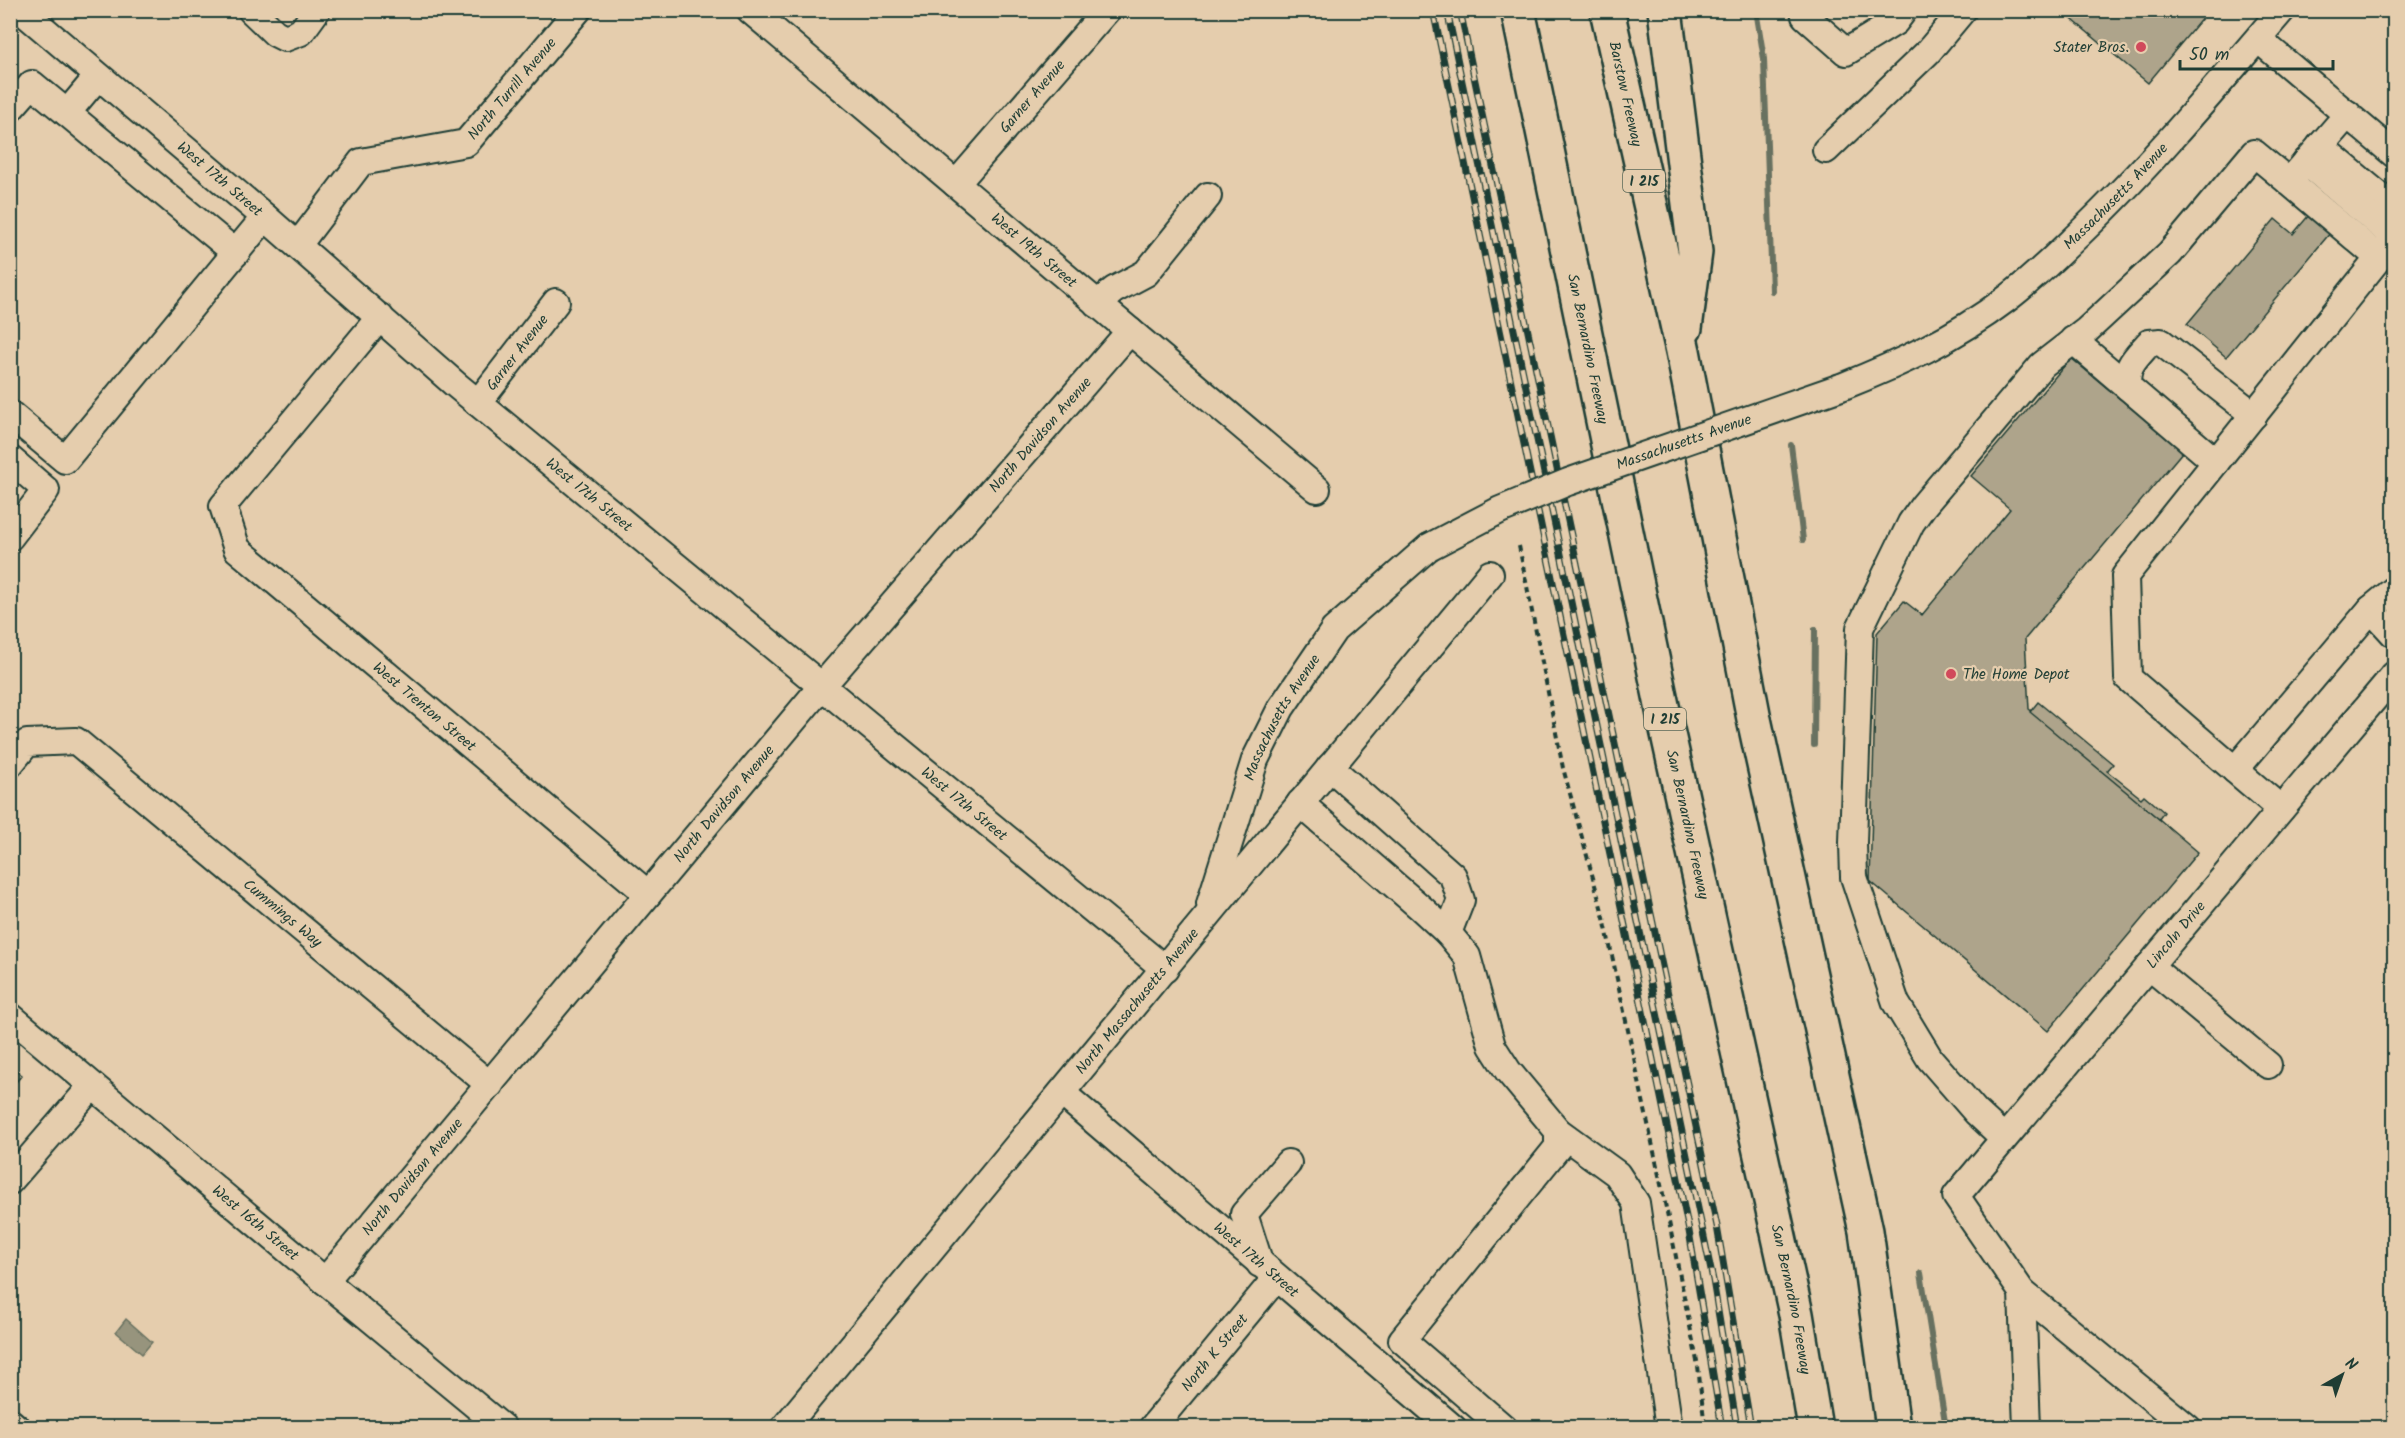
<svg xmlns="http://www.w3.org/2000/svg" width="2405" height="1438" font-family="Kalam,sans-serif">
	<rect width="100%" height="100%" fill="#e5cdad"/>
	<filter id="ink" filterUnits="userSpaceOnUse"><feTurbulence type="fractalNoise" baseFrequency=".0167" numOctaves="2"/><feDisplacementMap in="SourceGraphic" scale="12" xChannelSelector="R" yChannelSelector="G"/><feConvolveMatrix kernelMatrix="1 2 1 2 8 2 1 2 1" color-interpolation-filters="sRGB"/></filter>
	<g filter="url(#ink)">
		<polygon fill="#97947d" stroke="#677160" stroke-width="1.5" points="126,1319 152,1342 142,1354 116,1332"/>
		<g fill="none" stroke-linecap="round" stroke-linejoin="round">
			<g stroke="#677160" stroke-width="6">
				<polyline points="1756,10 1764,59 1772,291"/>
				<polyline points="1791,445 1803,540"/>
				<polyline points="1814,745 1815,629"/>
				<polyline points="1921,1273 1946,1428"/>
			</g>
		</g>
		<g fill="#aea48b" stroke="#1f3d34" stroke-width="1.5">
			<polygon points="2061,10 2209,10 2148,83"/>
			<polygon points="2310,214 2331,232 2226,357 2187,324 2275,219 2293,234"/>
			<polygon points="2071,358 2183,451 2025,639 2029,709 2198,852 2048,1031 1870,881 1877,633 1904,601 1922,615 2010,509 1971,476"/>
			<polygon points="2038,702 2113,764 2107,771 2141,798 2144,795 2164,812 2159,819 2030,712"/>
			<polygon points="10,1065 22,1075 10,1089"/>
		</g>
		<g fill="none" stroke-linecap="round" stroke-linejoin="round">
			<defs>
				<g id="minor">
					<path id="s1" d="M21 10 265 217 455 384 1165 969"/>
					<polyline points="251,10 275,33 285,38 301,32 317,10"/>
					<path id="s2" d="M750 10 1317 489"/>
					<polyline points="1804,10 1805,16 1846,52 1895,22 1904,10"/>
					<polyline points="2258,39 2394,154"/>
					<polyline points="10,109 32,84 236,253"/>
					<polyline points="67,113 98,76"/>
					<polyline points="2320,146 2394,208"/>
					<polyline points="1826,150 1928,52 1963,10"/>
					<polyline points="2306,162 2394,237"/>
					<polyline points="2289,182 2379,258"/>
					<path id="s3" d="M956 184 1107 10"/>
					<polyline points="2394,239 2125,576 2128,678 2235,770 2371,609 2394,590"/>
					<path id="s4" d="M298 245 361 162 466 143 578 10"/>
					<polyline points="1097,304 1114,290 1146,273 1208,196"/>
					<path id="s5" d="M380 317 223 506 237 549 648 894"/>
					<polyline points="2073,340 2128,387"/>
					<path id="s6" d="M1841 387C1899 364 1955 338 2005 300 2032 280 2056 256 2080 233 2153 163 2216 87 2282 10"/>
					<path id="s7" d="M478 403 556 302"/>
					<polyline points="10,414 65,460 265,217"/>
					<polyline points="10,459 46,490 10,537"/>
					<path d="M2216 462 2128 387C2124 367 2137 357 2149 343L2161 342 2254 415"/>
					<polyline points="2371,609 2394,634"/>
					<path id="s8" d="M10 764 27 743 76 741 490 1085"/>
					<polyline points="1330,767 1453,876 1461,900 1448,933"/>
					<polyline points="2235,770 2281,809"/>
					<polyline points="1300,803 1421,908 1448,933 1467,956 1492,1046 1508,1071 1558,1131 1558,1147 1402,1340 1504,1428"/>
					<path id="s9" d="M1210 904 1255 760 1281 708 1334 630 1429 547"/>
					<polyline points="2149,966 2268,1065"/>
					<path id="s10" d="M10 1016 325 1281 503 1428"/>
					<path id="s11" d="M1062 1093 1453 1428"/>
					<polyline points="1558,1131 1617,1174 1636,1203 1669,1428"/>
					<polyline points="2004,1138 1976,1112 1930,1059 1896,1003 1854,877 1853,843 1860,628 1911,523 1923,506 2042,365 2087,330 2170,253 2254,153 2289,182 2348,114"/>
					<polyline points="10,1181 92,1086"/>
					<polyline points="1260,1264 1244,1214 1288,1163"/>
					<path id="s12" d="M325 1281 822 686 1130 331"/>
					<polyline points="2022,1292 2188,1428"/>
					<polyline points="10,1422 17,1428"/>
					<path id="s13" d="M784 1428 1490 574"/>
					<path id="s14" d="M1152 1428 1276 1278"/>
					<path id="s15" d="M2027 1428 2022 1292 1956 1196 2394 675"/>
				</g>
				<g id="highway">
					<path id="s16" d="M1518 10 1666 725 1796 1314 1815 1428"/>
					<path id="s17" d="M1607 10 1683 351 1754 719 1866 1231 1893 1428"/>
					<polyline points="1665,10 1695,252 1685,328"/>
				</g>
			</defs>
			<use href="#minor" stroke="#1f3d34" stroke-width="30"/>
			<use href="#highway" stroke="#1f3d34" stroke-width="38"/>
			<polyline stroke="#1f3d34" stroke-width="4" stroke-dasharray="6 4.5" stroke-linecap="butt" points="1519,546 1563,768 1604,918 1669,1222 1698,1366 1705,1428"/>
			<use href="#minor" stroke="#e5cdad" stroke-width="26"/>
			<use href="#highway" stroke="#e5cdad" stroke-width="33"/>
			<defs>
				<g id="rail">
					<polyline points="1433,10 1689,1231 1722,1428"/>
					<polyline points="1447,10 1713,1280 1737,1428"/>
					<polyline points="1460,10 1717,1226 1751,1428"/>
				</g>
			</defs>
			<use href="#rail" stroke="#1f3d34" stroke-width="7"/>
			<use href="#rail" stroke="#e5cdad" stroke-width="4.5" stroke-dasharray="14" stroke-linecap="butt"/>
			<defs>
				<g id="minor-bridge">
					<path id="s18" d="M1429 547 1500 510 1568 482 1841 387"/>
				</g>
			</defs>
			<use href="#minor-bridge" stroke="#1f3d34" stroke-width="30" stroke-linecap="butt"/>
			<use href="#minor-bridge" stroke="#e5cdad" stroke-width="26"/>
		</g>
	</g>
	<g fill="#d1495b" stroke="#e5cdad" stroke-width="2">
		<circle cx="2141" cy="47" r="6"/>
		<circle cx="1951" cy="674" r="6"/>
	</g>
	<g text-anchor="middle" stroke-width="4.5" stroke-linejoin="round" paint-order="stroke">
		<g fill="#e5cdad" stroke="#5a6858" stroke-width="1.5">
			<rect x="1623" y="170" width="42" height="22" rx="4.5"/>
			<rect x="1644" y="708" width="42" height="22" rx="4.5"/>
		</g>
		<g font-size="14" font-weight="bold" fill="#1f3d34">
			<text x="1644" y="186">I 215</text>
			<text x="1665" y="724">I 215</text>
		</g>
		<g font-size="15" fill="#1f3d34" stroke="#e5cdad" text-anchor="end">
			<text x="2129" y="52">Stater Bros.</text>
			<text x="1963" y="679" text-anchor="start">The Home Depot</text>
		</g>
		<g font-size="15" fill="#1f3d34" stroke="#e5cdad">
			<text dy="5" stroke="none"><textPath href="#s4" startOffset="282">North Turrill Avenue</textPath></text>
			<text dy="5" stroke="none"><textPath href="#s17" startOffset="86">Barstow Freeway</textPath></text>
			<text dy="5" stroke="none"><textPath href="#s3" startOffset="116">Garner Avenue</textPath></text>
			<text dy="5" stroke="none"><textPath href="#s1" startOffset="261">West 17th Street</textPath></text>
			<text dy="5" stroke="none"><textPath href="#s6" startOffset="338">Massachusetts Avenue</textPath></text>
			<text dy="5" stroke="none"><textPath href="#s2" startOffset="372">West 19th Street</textPath></text>
			<text dy="5" stroke="none"><textPath href="#s16" startOffset="346">San Bernardino Freeway</textPath></text>
			<text dy="5" stroke="none"><textPath href="#s7" startOffset="64">Garner Avenue</textPath></text>
			<text dy="5" stroke="none"><textPath href="#s12" startOffset="1108">North Davidson Avenue</textPath></text>
			<text dy="5" stroke="none"><textPath href="#s18" startOffset="276">Massachusetts Avenue</textPath></text>
			<text dy="5" stroke="none"><textPath href="#s1" startOffset="747">West 17th Street</textPath></text>
			<text dy="5" stroke="none"><textPath href="#s5" startOffset="536">West Trenton Street</textPath></text>
			<text dy="5" stroke="none"><textPath href="#s9" startOffset="201">Massachusetts Avenue</textPath></text>
			<text dy="5" stroke="none"><textPath href="#s12" startOffset="622">North Davidson Avenue</textPath></text>
			<text dy="5" stroke="none"><textPath href="#s1" startOffset="1233">West 17th Street</textPath></text>
			<text dy="5" stroke="none"><textPath href="#s16" startOffset="832">San Bernardino Freeway</textPath></text>
			<text dy="5" stroke="none"><textPath href="#s8" startOffset="345">Cummings Way</textPath></text>
			<text dy="5" stroke="none"><textPath href="#s15" startOffset="594">Lincoln Drive</textPath></text>
			<text dy="5" stroke="none"><textPath href="#s13" startOffset="554">North Massachusetts Avenue</textPath></text>
			<text dy="5" stroke="none"><textPath href="#s12" startOffset="136">North Davidson Avenue</textPath></text>
			<text dy="5" stroke="none"><textPath href="#s10" startOffset="321">West 16th Street</textPath></text>
			<text dy="5" stroke="none"><textPath href="#s11" startOffset="256">West 17th Street</textPath></text>
			<text dy="5" stroke="none"><textPath href="#s16" startOffset="1318">San Bernardino Freeway</textPath></text>
			<text dy="5" stroke="none"><textPath href="#s14" startOffset="98">North K Street</textPath></text>
		</g>
	</g>
	<rect width="2405" height="1438" fill="none" stroke="#e5cdad" stroke-width="36"/>
	<rect x="18" y="18" width="2369" height="1402" fill="none" stroke="#1f3d34" stroke-width="2" filter="url(#ink)"/>
	<g transform="translate(2342 1375) rotate(40)" stroke="#e5cdad" stroke-width="4.5" paint-order="stroke">
	<path d="M0-4.5L10 22L0 15L-10 22Z" fill="#1f3d34"/>
	<text y="-9" font-size="16" font-weight="bold" text-anchor="middle" fill="#1f3d34">N</text>
	</g>
	<path d="M2180 60v9h153v-9" fill="none" stroke="#1f3d34" stroke-width="3"/>
	<text x="2189" y="60" font-size="18" fill="#1f3d34" stroke="#e5cdad" stroke-width="4.5" paint-order="stroke">50 m</text>
</svg>
